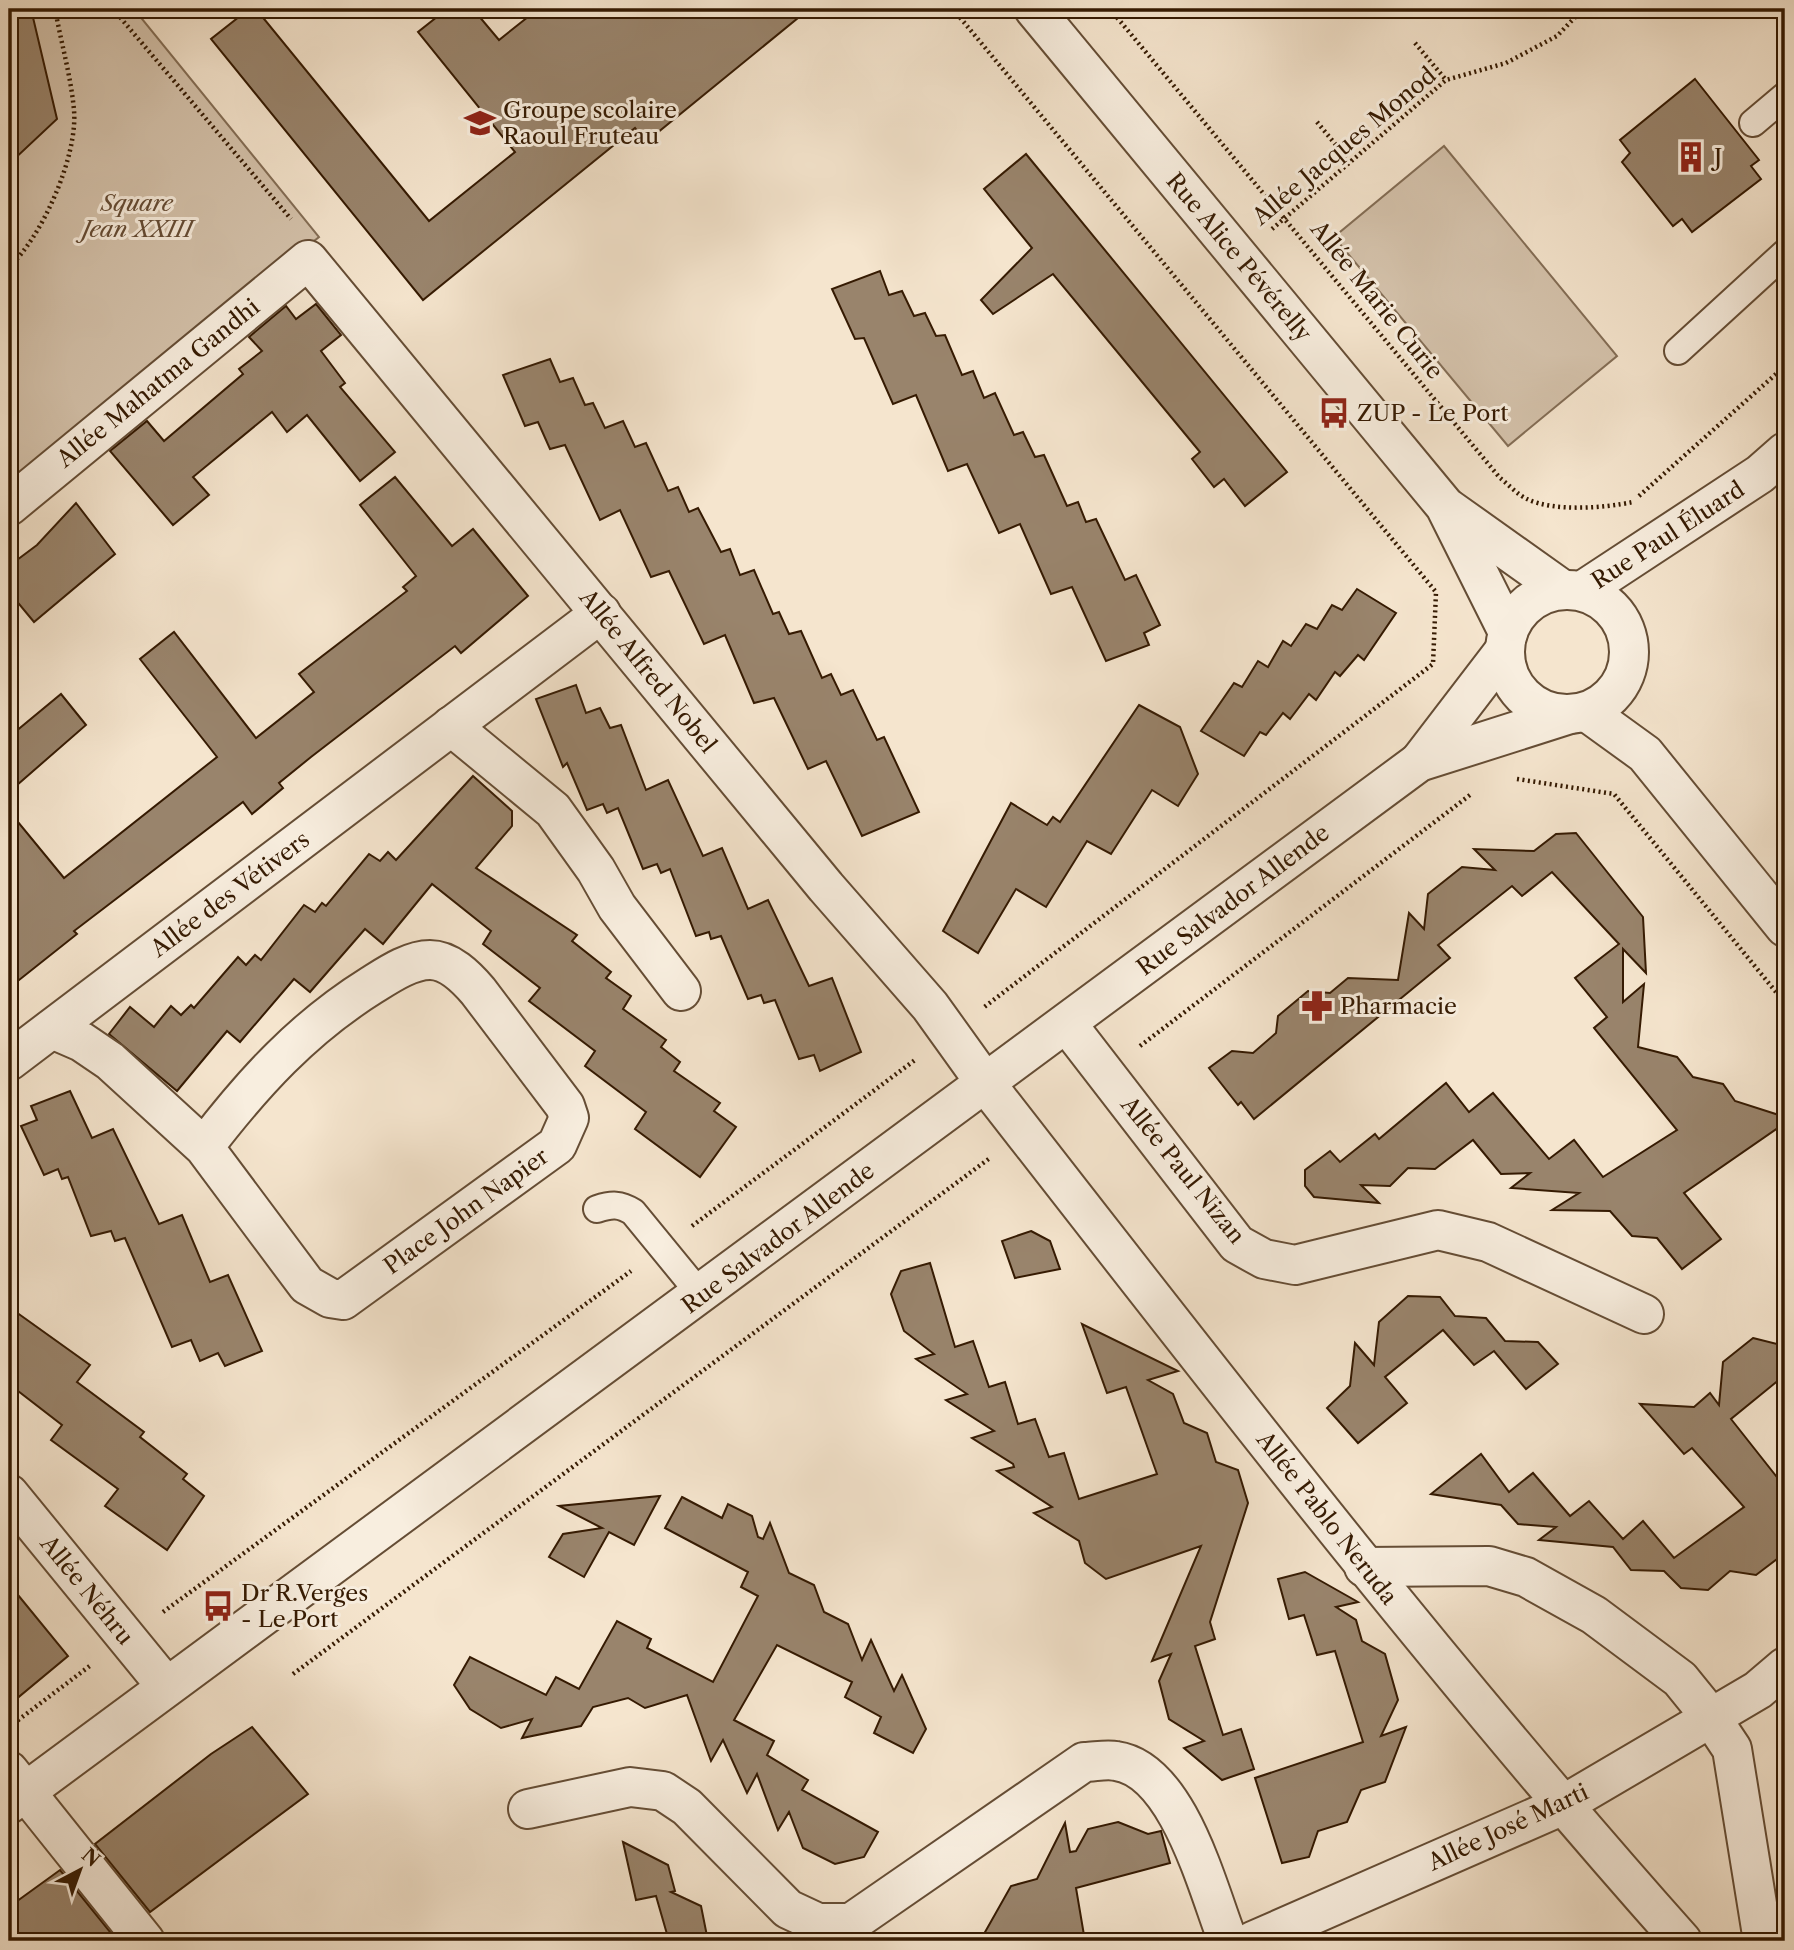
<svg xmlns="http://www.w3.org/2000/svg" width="1794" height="1950" font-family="'Libre Caslon Text',serif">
	<rect width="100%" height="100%" fill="#f5e5ce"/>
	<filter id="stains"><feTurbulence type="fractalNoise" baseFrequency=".00286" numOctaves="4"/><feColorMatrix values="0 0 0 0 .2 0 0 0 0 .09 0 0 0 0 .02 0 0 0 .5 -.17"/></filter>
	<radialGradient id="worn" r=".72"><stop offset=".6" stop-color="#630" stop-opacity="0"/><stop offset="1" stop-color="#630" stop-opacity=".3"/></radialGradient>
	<g fill="#d4c2ab" stroke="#846e56" stroke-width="2">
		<polygon points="9,9 134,9 319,237 9,485"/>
		<polygon points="1444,146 1617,356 1508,446 1334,237"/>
	</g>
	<g fill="#99846c" stroke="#351a02" stroke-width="2">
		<polygon points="9,9 31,9 57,119 9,164"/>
		<polygon points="249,9 256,9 429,221 515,152 418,32 447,9 473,9 499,40 538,9 809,9 646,142 635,128 423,300 211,39"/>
		<polygon points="1695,79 1759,160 1751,166 1761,179 1692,232 1682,219 1673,226 1622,162 1630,153 1620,140"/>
		<polygon points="1026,154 1287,472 1245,506 1224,479 1214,487 1192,459 1200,452 1053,274 993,314 981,300 1032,248 984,189"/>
		<polygon points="880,271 889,295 902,291 914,316 925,313 936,336 945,335 962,375 973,371 984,398 995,393 1014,435 1023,432 1035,457 1044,455 1067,506 1078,502 1086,522 1096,519 1125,580 1136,575 1160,625 1144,633 1149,645 1106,661 1072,587 1051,594 1020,524 999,533 967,464 948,471 916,395 893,404 864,338 855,339 832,289"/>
		<polygon points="316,304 341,335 321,351 345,383 340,387 395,452 360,481 307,415 287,432 272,412 193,477 209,495 173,525 110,451 147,421 164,441 243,374 239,369 262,351 249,337 286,306 296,319"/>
		<polygon points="550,359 560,382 573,378 585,405 593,403 605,428 623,421 635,447 646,443 668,491 678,487 689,512 698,508 721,552 730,549 740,575 754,570 773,614 779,612 789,634 801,631 822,678 831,674 841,695 853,690 877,740 884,737 919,812 862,836 826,761 808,769 774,698 754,703 725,635 704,644 669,571 651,577 620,510 600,520 565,445 550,449 538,422 525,426 503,375"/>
		<polygon points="395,477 452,546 473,529 528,596 461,653 455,646 311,757 279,783 283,788 252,814 243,802 74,931 77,934 9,988 9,811 64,878 217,757 140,659 174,632 256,738 314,692 299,674 407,591 403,587 416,576 360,505"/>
		<polygon points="76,503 115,554 34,622 9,592 9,566 37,545"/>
		<polygon points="1357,589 1396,613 1364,660 1358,655 1340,676 1335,672 1316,700 1309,694 1290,719 1283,713 1266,735 1260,732 1244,756 1201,731 1234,683 1242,687 1258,661 1268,667 1283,641 1291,646 1306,624 1317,629 1332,605 1342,610"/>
		<polygon points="576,685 586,713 600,708 610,728 621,725 646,790 668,780 703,856 722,848 748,909 768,900 809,986 832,978 861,1052 820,1071 814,1055 799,1059 775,1000 764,1003 761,995 748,999 721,936 711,939 709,932 696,936 670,869 661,873 657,864 643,869 618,808 607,813 603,804 587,810 567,763 563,767 536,699"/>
		<polygon points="61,694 86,725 9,792 9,737"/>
		<polygon points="1139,705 1180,727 1198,774 1178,806 1152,790 1111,854 1087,841 1046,907 1016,889 978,953 943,931 1011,803 1047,825 1053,817 1060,822"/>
		<polygon points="473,776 512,811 512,826 476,868 577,935 572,941 611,972 606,978 631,996 623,1009 666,1040 661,1047 680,1062 674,1071 720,1103 714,1111 736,1127 700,1177 635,1129 646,1112 585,1066 595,1051 529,1001 540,988 483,944 491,931 432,884 383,944 365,929 310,992 294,979 240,1042 227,1031 177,1091 109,1034 130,1007 154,1027 171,1006 181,1015 191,1005 194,1008 238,957 246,965 255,955 261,960 304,905 315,912 322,903 326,906 369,854 380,861 388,852 396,860"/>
		<polygon points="1576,833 1643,917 1646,973 1623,949 1623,1002 1644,984 1638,1047 1677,1057 1693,1077 1723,1084 1735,1101 1785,1117 1785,1123 1684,1193 1721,1239 1682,1269 1657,1238 1632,1236 1610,1211 1552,1210 1579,1193 1511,1188 1530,1173 1501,1174 1473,1140 1435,1169 1408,1168 1390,1186 1361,1185 1379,1203 1314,1197 1305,1186 1305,1170 1330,1151 1340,1162 1375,1134 1379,1139 1446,1083 1469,1112 1493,1093 1549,1159 1574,1140 1603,1177 1677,1130 1594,1028 1607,1017 1575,978 1619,944 1552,872 1522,896 1512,886 1438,945 1450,958 1254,1119 1241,1102 1238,1105 1209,1068 1232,1051 1253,1053 1276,1033 1278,1016 1308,991 1330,993 1348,978 1398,980 1409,913 1424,929 1428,894 1462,867 1495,870 1474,849 1534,851 1556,834"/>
		<polygon points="70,1091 92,1138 113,1129 159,1224 182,1215 210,1282 228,1275 262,1351 225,1366 218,1353 200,1361 191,1340 172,1347 125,1238 115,1241 111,1231 91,1236 68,1177 62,1179 58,1169 44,1175 21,1126 37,1120 31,1106"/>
		<polygon points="1031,1231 1050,1241 1060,1269 1015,1278 1002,1241"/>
		<polygon points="930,1263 955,1347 973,1341 989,1387 1005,1382 1018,1424 1035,1419 1049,1457 1064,1453 1079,1499 1157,1474 1126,1387 1107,1393 1082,1324 1178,1371 1148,1380 1173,1394 1184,1423 1207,1433 1216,1462 1238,1470 1248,1503 1210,1622 1215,1639 1195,1646 1223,1735 1241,1729 1254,1769 1222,1780 1184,1748 1204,1741 1169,1719 1159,1681 1171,1654 1152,1661 1201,1546 1106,1579 1085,1563 1079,1541 1034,1513 1052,1507 997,1471 1014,1467 1013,1464 972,1438 994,1431 946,1400 967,1394 916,1359 934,1354 904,1331 891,1294 901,1271"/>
		<polygon points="1408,1296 1440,1297 1455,1316 1486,1318 1505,1341 1538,1342 1558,1364 1526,1389 1494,1351 1474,1365 1443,1330 1385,1377 1407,1403 1358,1443 1327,1408 1350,1386 1355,1343 1374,1365 1379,1322"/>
		<polygon points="9,1307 90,1365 77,1382 144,1432 140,1437 187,1474 183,1479 204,1496 167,1550 105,1506 118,1489 51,1440 62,1425 9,1384"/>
		<polygon points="1753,1338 1785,1346 1785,1375 1731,1419 1780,1481 1785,1478 1785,1553 1756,1575 1730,1571 1708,1590 1681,1588 1664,1571 1631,1570 1613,1547 1539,1540 1556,1527 1518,1524 1501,1505 1431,1494 1481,1454 1509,1492 1533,1473 1570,1516 1589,1501 1623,1539 1643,1521 1674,1558 1744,1507 1692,1448 1684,1454 1640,1404 1694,1407 1710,1393 1719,1405 1723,1362"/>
		<polygon points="660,1496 634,1545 609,1532 584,1577 549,1557 563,1534 602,1528 559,1506"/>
		<polygon points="682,1497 722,1518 728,1504 752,1516 758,1537 763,1539 770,1523 789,1573 814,1585 824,1612 848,1624 862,1660 871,1640 894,1691 902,1675 926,1729 913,1753 874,1733 881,1717 845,1697 852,1682 777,1645 734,1720 774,1741 767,1755 808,1780 802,1790 878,1832 864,1857 835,1864 803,1848 789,1812 778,1830 757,1774 747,1793 723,1740 711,1761 687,1695 645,1708 628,1698 593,1707 581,1726 522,1738 532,1719 501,1728 470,1709 454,1685 470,1657 546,1695 556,1677 579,1689 617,1621 651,1639 647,1648 713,1682 758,1596 741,1587 748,1572 665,1528"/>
		<polygon points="1305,1572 1358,1602 1336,1607 1356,1620 1362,1641 1385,1654 1398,1700 1381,1736 1406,1727 1385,1782 1361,1790 1347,1822 1318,1831 1309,1857 1282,1863 1255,1778 1363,1742 1335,1651 1317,1655 1304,1615 1289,1619 1278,1579"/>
		<polygon points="9,1584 68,1656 9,1705"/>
		<polygon points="252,1727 308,1794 150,1912 95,1844 211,1754"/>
		<polygon points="1118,1822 1148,1834 1161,1831 1170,1863 1076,1888 1085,1941 980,1941 1011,1886 1037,1879 1065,1823 1070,1852 1076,1851 1088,1829"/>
		<polygon points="623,1842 668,1865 675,1891 671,1892 701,1906 708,1941 669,1941 656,1896 636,1900"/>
		<polygon points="60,1870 115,1938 110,1941 9,1941 9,1907"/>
	</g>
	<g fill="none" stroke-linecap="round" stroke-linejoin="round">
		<defs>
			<g id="service">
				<polyline points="1753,123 1785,96"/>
				<polyline points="1678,351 1785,253"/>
				<path d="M597 1209C612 1204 620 1204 633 1212L701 1295"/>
			</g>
			<g id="minor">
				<path d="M9 506 308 260 826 887 930 1006 986 1084C1212 1374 1437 1666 1682 1941"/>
				<polyline points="451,726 553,810 596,870 617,907 681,991"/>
				<polyline points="1067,1024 1237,1244 1264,1259 1295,1265 1438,1230 1488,1242 1644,1314"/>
				<path d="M52 1029 82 1042 110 1061 204 1147 307 1285 330 1298 343 1300 557 1145 569 1118 565 1106 478 991C466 977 449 960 430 960 410 960 388 975 372 985 303 1028 253 1083 204 1147"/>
				<polyline points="9,1061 601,613"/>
				<polyline points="9,1494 166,1686"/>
				<polyline points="1364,1567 1489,1566 1526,1577 1594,1615 1680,1679 1710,1716 1732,1749 1763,1941"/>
				<polyline points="9,1771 145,1941"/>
				<path d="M528 1809 630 1787 663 1791 687 1807 788 1909 818 1923H851L1084 1762C1094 1762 1106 1759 1116 1761 1179 1770 1208 1891 1228 1941"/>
				<polyline points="1253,1941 1561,1806 1758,1690 1785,1667"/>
			</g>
			<g id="tertiary">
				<polyline points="1034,9 1445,506 1508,632"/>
				<polyline points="1449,509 1563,590"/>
				<circle cx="1567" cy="652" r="62"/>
				<polyline points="1582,591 1760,474 1785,452"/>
				<polyline points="1587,712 1645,754 1785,927"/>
				<polyline points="1419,762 1504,651"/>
				<polyline points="9,1804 1419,762 1567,715"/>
			</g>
		</defs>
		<use href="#service" stroke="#654d35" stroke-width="30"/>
		<use href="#minor" stroke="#654d35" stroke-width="42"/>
		<use href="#tertiary" stroke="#654d35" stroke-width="42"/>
		<g stroke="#351a02" stroke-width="4.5" stroke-dasharray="2 3.5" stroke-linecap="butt">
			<polyline points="113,9 291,219"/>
			<polyline points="953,9 1436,592 1433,664 983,1008"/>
			<path d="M1110 9 1500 478C1509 485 1518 495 1527 499 1554 512 1604 508 1633 502"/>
			<polyline points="1415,43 1446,80"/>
			<polyline points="1317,122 1350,162"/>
			<polyline points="1272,229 1446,80 1506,63 1557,36 1583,9"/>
			<path d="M9 267C42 237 78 156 74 110 71 77 61 42 55 9"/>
			<polyline points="1639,496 1785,366"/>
			<polyline points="1517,779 1614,794 1785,1003"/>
			<polyline points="1140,1046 1470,795"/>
			<polyline points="692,1226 915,1060"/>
			<polyline points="163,1612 631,1271"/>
			<polyline points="293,1674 990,1158"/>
			<polyline points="9,1727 91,1665"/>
		</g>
		<use href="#service" stroke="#f8eedf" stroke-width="26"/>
		<use href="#minor" stroke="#f8eedf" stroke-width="38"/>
		<use href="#tertiary" stroke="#f8eedf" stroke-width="38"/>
	</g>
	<defs>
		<symbol id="school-bare" viewBox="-9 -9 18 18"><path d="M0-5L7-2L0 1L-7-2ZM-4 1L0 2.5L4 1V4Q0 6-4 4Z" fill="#8f2418" stroke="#f8eedf" stroke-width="2.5" paint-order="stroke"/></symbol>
		<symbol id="building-bare" viewBox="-9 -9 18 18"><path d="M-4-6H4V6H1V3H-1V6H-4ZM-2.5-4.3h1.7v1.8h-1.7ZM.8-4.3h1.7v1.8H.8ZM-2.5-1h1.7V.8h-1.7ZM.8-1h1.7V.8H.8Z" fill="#8f2418" stroke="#f8eedf" stroke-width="2.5" paint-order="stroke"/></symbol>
		<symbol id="bus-bare" viewBox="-9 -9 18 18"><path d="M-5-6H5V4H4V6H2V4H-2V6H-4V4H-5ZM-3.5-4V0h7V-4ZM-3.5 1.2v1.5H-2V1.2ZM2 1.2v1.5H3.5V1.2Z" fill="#8f2418" stroke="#f8eedf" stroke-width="2.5" paint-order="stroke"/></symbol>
		<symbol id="pharmacy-bare" viewBox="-9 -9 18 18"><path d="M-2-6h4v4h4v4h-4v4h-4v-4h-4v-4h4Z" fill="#8f2418" stroke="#f8eedf" stroke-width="2.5" paint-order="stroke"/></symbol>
	</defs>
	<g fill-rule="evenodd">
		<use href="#school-bare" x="458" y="101" width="44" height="44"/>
		<use href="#building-bare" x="1669" y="135" width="44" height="44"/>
		<use href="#bus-bare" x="1312" y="391" width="44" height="44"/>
		<use href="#pharmacy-bare" x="1295" y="984" width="44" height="44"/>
		<use href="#bus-bare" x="196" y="1584" width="44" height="44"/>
	</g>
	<g text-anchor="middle" stroke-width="6" stroke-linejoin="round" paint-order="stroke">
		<g font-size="23" fill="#351a02" stroke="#f8eedf" text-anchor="start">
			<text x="503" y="118">Groupe scolaire<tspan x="503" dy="26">Raoul Fruteau</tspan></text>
			<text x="1714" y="165">J</text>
			<text x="1357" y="421">ZUP - Le Port</text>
			<text x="1340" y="1014">Pharmacie</text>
			<text x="241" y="1601">Dr R.Verges<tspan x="241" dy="26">- Le Port</tspan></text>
		</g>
		<g font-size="23" fill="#351a02" stroke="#f8eedf">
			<text transform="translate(1344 146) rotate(-40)" y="8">Allée Jacques Monod</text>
			<text transform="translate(1239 257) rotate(50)" y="8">Rue Alice Pévérelly</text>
			<text transform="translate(1377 300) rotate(51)" y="8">Allée Marie Curie</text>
			<text transform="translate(158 383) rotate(-39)" y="8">Allée Mahatma Gandhi</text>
			<text transform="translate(1668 535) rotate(-33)" y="8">Rue Paul Éluard</text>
			<text transform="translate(648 671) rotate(51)" y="8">Allée Alfred Nobel</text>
			<text transform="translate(230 894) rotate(-37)" y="8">Allée des Vétivers</text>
			<text transform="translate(1233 900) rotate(-37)" y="8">Rue Salvador Allende</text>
			<text transform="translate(1183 1170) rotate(51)" y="8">Allée Paul Nizan</text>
			<text transform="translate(466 1211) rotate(-36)" y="8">Place John Napier</text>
			<text transform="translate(778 1238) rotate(-37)" y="8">Rue Salvador Allende</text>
			<text transform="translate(1327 1518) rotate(52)" y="8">Allée Pablo Neruda</text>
			<text transform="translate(87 1590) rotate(51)" y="8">Allée Néhru</text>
			<text transform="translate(1508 1827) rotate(-25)" y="8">Allée José Marti</text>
		</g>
		<g font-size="23" font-style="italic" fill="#654c35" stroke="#f8eedf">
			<text x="137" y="211">Square<tspan x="137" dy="26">Jean XXIII</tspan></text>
		</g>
	</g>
	<rect width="1794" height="1950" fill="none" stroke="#f5e5ce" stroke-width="35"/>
	<rect x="10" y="10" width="1773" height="1929" fill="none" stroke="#351a02" stroke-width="3.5"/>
	<rect x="18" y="18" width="1759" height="1915" fill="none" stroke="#351a02" stroke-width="2"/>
	<g transform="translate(80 1870) rotate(41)" stroke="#f8eedf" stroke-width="5" paint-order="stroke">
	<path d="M0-5L12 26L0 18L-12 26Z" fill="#351a02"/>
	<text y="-10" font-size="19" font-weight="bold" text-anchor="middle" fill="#351a02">N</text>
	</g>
	<rect width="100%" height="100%" filter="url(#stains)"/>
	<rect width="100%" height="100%" fill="url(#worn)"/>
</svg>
